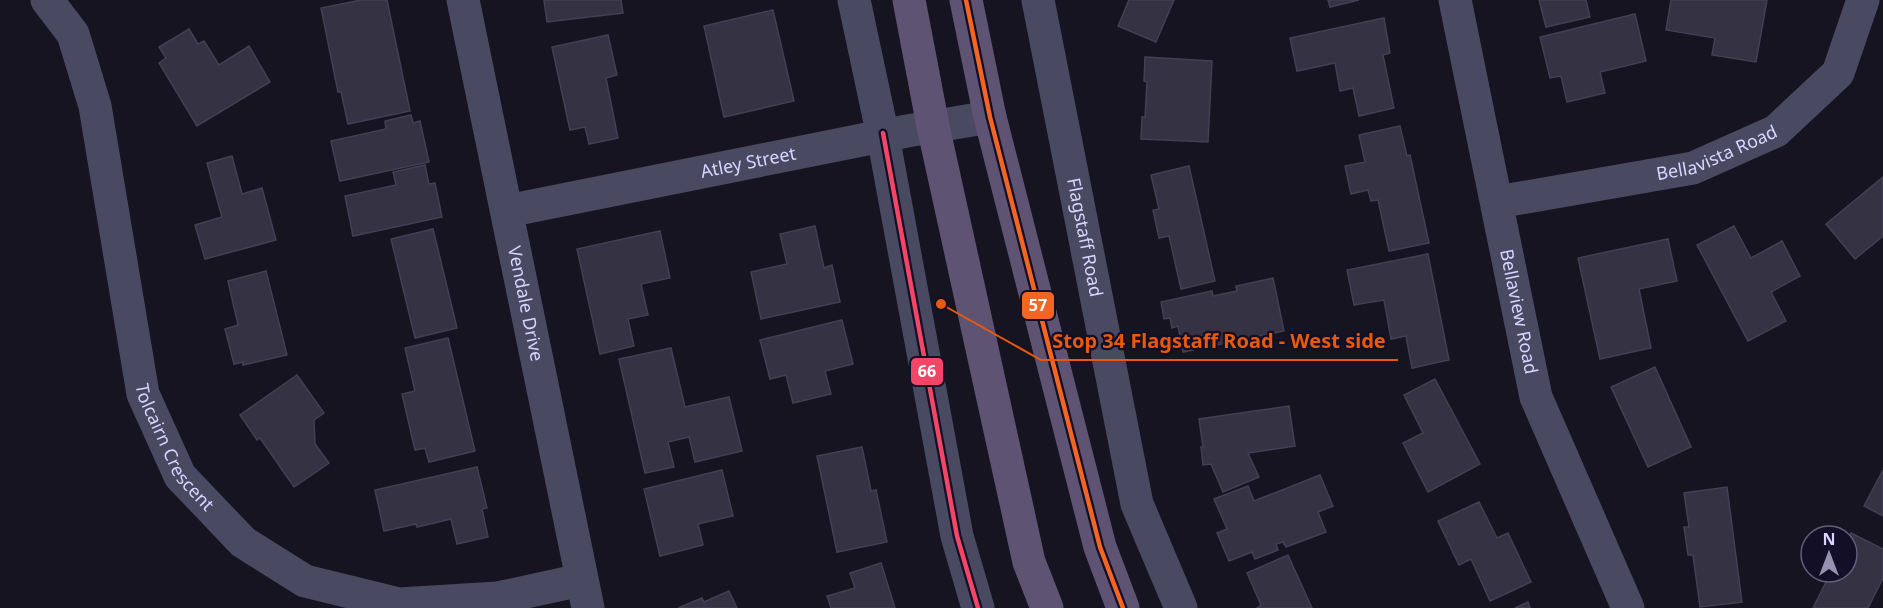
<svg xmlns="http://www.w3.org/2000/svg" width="1883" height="608" font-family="'Noto Sans',sans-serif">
	<rect width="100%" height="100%" fill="#161421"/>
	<g fill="#343243" stroke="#433f54" stroke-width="1.5">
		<polygon points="361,0 387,0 410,111 348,124 341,92 338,92 321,8"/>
		<polygon points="544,0 621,0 623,13 547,22"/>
		<polygon points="1129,0 1174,0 1156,42 1118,26"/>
		<polygon points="1328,0 1359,0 1330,7"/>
		<polygon points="1539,0 1586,0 1590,17 1546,27"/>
		<polygon points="1671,0 1767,0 1756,62 1712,55 1715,38 1666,30"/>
		<polygon points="773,10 794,101 724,117 704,26"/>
		<polygon points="1635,14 1646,61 1600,72 1605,93 1567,102 1561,76 1550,78 1540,37"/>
		<polygon points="1384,18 1390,53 1383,55 1394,108 1359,116 1353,88 1340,91 1335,63 1297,71 1290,38"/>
		<polygon points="189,29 198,44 204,41 219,65 249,46 270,82 197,126 159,63 166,58 159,47"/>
		<polygon points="608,35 617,75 606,78 618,138 589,144 585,127 570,130 552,47"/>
		<polygon points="1145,57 1212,61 1208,142 1141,139 1142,117 1145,117 1147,82 1144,81"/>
		<polygon points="411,115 413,123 420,121 429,162 340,181 331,141 386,129 385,121"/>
		<polygon points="1400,126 1407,156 1410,155 1429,243 1389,251 1378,200 1371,201 1368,190 1351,194 1345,166 1365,162 1359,135"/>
		<polygon points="232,156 242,194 262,188 276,240 205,259 195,225 222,217 207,163"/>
		<polygon points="425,165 429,184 435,183 442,217 353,236 345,196 396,185 393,172"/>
		<polygon points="1189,166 1215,281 1181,289 1169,236 1159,238 1153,210 1159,209 1151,175"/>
		<polygon points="1883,177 1883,236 1855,259 1826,224"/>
		<polygon points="815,226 824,268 832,265 840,302 761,319 751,272 787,264 780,234"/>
		<polygon points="1734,226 1751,258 1782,241 1800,276 1771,292 1786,321 1748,341 1697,245"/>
		<polygon points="433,229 457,328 415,338 391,239"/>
		<polygon points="660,231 670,278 641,284 648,315 628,319 634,346 600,354 577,249"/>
		<polygon points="1668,239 1677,281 1639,289 1651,348 1600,359 1578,258"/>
		<polygon points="1428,254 1449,360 1412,368 1406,336 1391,339 1384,300 1354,305 1347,270"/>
		<polygon points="266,271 287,355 243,365 243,362 234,364 225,329 238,325 228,281"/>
		<polygon points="1273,278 1284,331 1183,352 1178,326 1172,328 1170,318 1164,319 1161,302 1212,291 1213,296 1237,291 1236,286"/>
		<polygon points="842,320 853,364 825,371 831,394 793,403 786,375 770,379 760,340"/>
		<polygon points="448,338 475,451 429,462 425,448 415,450 402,394 415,391 405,348"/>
		<polygon points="671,348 685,407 729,397 742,451 695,462 689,437 668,442 674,467 645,473 619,359"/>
		<polygon points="1655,367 1691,447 1648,467 1611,387"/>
		<polygon points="297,375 324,413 314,420 315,444 329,463 294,487 260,438 257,440 240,415"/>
		<polygon points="1435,379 1480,464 1428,492 1403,443 1423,433 1404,395"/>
		<polygon points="1289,406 1295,446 1248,453 1259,477 1223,492 1211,464 1203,465 1201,447 1203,447 1199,419"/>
		<polygon points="862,447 871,491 876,490 887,542 837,552 817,456"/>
		<polygon points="477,467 487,508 482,509 488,537 457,544 451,519 417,527 416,524 384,531 375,490"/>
		<polygon points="722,470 733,516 698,524 703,545 660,556 644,489"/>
		<polygon points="1883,470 1883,516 1864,506"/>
		<polygon points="1320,475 1333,506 1318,512 1326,532 1286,547 1283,542 1276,544 1278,550 1255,559 1252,552 1229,561 1217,533 1227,529 1214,499 1248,486 1254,501"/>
		<polygon points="1727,487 1742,602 1700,607 1693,555 1688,555 1684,527 1689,527 1684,493"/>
		<polygon points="1479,502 1497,538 1508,533 1531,582 1490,601 1471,559 1459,565 1438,521"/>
		<polygon points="1851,533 1883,549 1883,578 1868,608 1813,608 1831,572 1847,572 1847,541"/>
		<polygon points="1288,555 1312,608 1257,608 1261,605 1247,573"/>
		<polygon points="881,563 895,608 831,608 827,596 855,588 850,573"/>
		<polygon points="729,591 737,608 678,608 702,598 704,602"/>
		<polygon points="1528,602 1530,608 1515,608"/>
	</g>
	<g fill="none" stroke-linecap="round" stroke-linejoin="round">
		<g stroke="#4a4962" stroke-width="33">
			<path id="s1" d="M47 0 73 34 95 106 143 394 180 476 243 542 305 581 399 604 498 598 581 580"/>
			<path id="s2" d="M463 0 588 608"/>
			<polyline points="854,0 883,136 957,536 978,608"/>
			<path id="s3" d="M1038 0 1137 504 1181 608"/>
			<path id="s4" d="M1455 0 1536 397 1628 608"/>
			<path id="s5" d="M1498 202 1693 168 1776 131 1838 73 1863 0"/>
			<path id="s6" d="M507 211 907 131 990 117"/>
		</g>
		<g stroke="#5e5373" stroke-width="33">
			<polyline points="909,0 933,126 1029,562 1047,608"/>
			<polyline points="966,0 990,117 1100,547 1123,608"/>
		</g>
		<defs>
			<polyline id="bus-1" points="966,0 990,117 1100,547 1123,608"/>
			<polyline id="bus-2" points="883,133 957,536 978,608"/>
		</defs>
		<use href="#bus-1" stroke="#130f26" stroke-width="9"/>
		<use href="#bus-2" stroke="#130f26" stroke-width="9"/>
		<use href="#bus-1" stroke="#f26522" stroke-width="4.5"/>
		<use href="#bus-2" stroke="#f34667" stroke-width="4.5"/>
	</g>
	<g text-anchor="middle" stroke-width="4.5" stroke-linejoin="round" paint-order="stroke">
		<g font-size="18" fill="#d9d4ff" stroke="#130f26">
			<text dy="6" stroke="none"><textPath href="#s5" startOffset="225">Bellavista Road</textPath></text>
			<text dy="6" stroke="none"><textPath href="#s6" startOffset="246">Atley Street</textPath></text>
			<text dy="6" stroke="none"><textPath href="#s3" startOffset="242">Flagstaff Road</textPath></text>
			<text dy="6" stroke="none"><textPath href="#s2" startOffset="310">Vendale Drive</textPath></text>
			<text dy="6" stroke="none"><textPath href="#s4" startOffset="318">Bellaview Road</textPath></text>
			<text dy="6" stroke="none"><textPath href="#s1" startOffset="472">Tolcairn Crescent</textPath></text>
		</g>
	</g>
	<path fill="none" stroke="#e8590c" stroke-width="2" d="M941 304L1041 360H1398"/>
	<circle fill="#e8590c" stroke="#130f26" stroke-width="2" cx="941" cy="304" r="6"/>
	<g font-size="20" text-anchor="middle" font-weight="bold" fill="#e8590c" stroke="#130f26" stroke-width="4.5" stroke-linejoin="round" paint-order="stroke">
		<text x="1219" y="348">Stop 34 Flagstaff Road - West side</text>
	</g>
	<g stroke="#130f26" stroke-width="2">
		<rect x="1021" y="291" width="34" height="29" rx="6" fill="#f26522"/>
		<rect x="910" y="357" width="34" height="29" rx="6" fill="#f34667"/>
	</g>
	<g font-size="16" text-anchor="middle" font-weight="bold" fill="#fff">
		<text x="1038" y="311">57</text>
		<text x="927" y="377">66</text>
	</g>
	<g transform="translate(1829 554)"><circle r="28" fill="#130f26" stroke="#625e7d" stroke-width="1.5"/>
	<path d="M0-4.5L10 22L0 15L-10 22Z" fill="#9591b1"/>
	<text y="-9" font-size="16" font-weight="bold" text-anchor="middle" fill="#d9d4ff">N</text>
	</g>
</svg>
